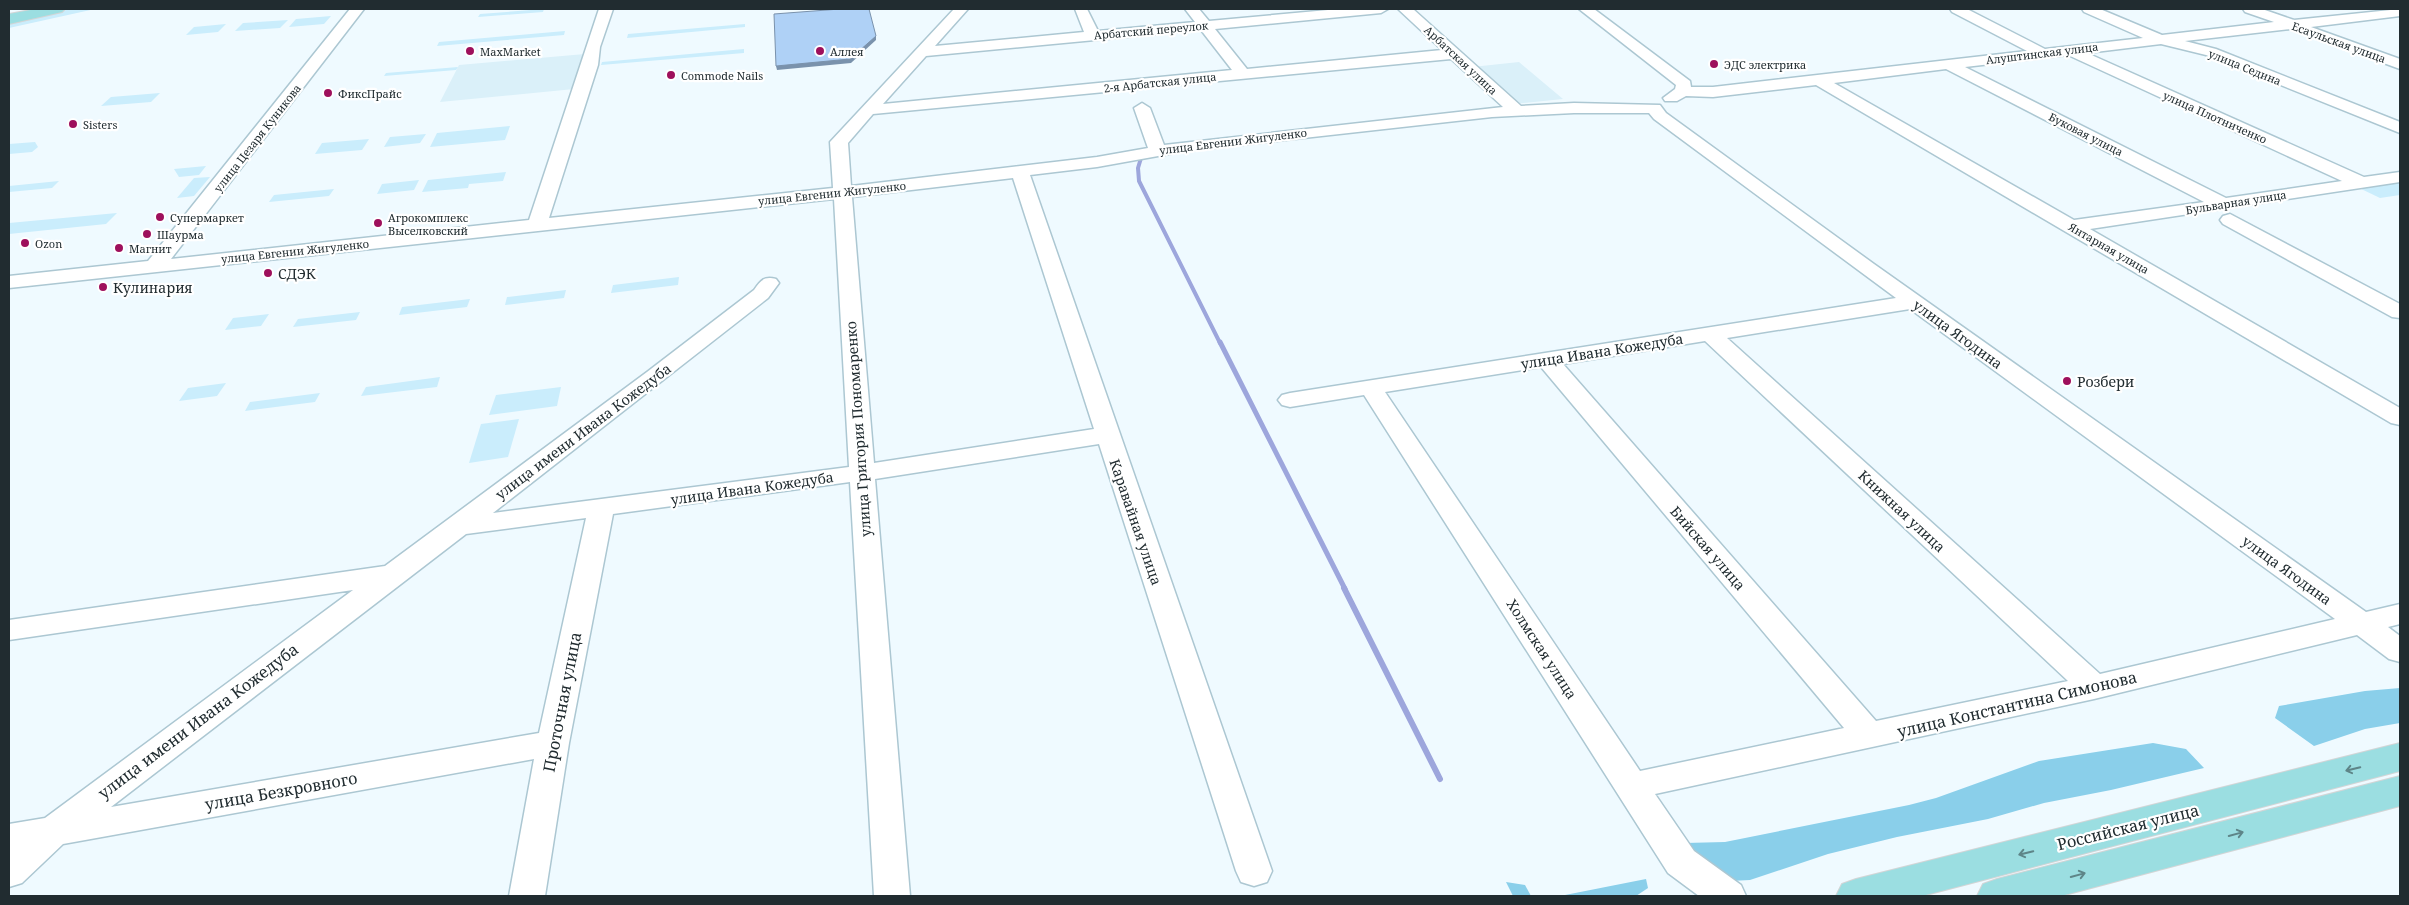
<svg xmlns="http://www.w3.org/2000/svg" width="2409" height="905" font-family="'Noto Serif',serif">
<rect width="100%" height="100%" fill="#effaff"/>
<g fill="#daf0f9">
<polygon points="585,54 574,89 440,102 459,65"/>
<polygon points="1519,62 1563,99 1514,104 1472,67"/>
</g>
<g fill="#caedfc">
<polygon points="71,9 95,9 9,28 9,22"/>
<polygon points="544,9 543,12 478,17 480,14"/>
<polygon points="331,16 324,24 289,27 296,19"/>
<polygon points="288,20 280,28 235,31 243,23"/>
<polygon points="226,24 218,32 186,35 194,27"/>
<polygon points="745,24 745,27 627,38 628,34"/>
<polygon points="565,31 564,35 437,46 439,42"/>
<polygon points="744,49 744,53 601,65 602,62"/>
<polygon points="458,67 456,70 384,76 386,73"/>
<polygon points="160,93 151,102 101,106 111,97"/>
<polygon points="510,126 505,140 430,147 437,133"/>
<polygon points="426,134 420,143 384,147 390,137"/>
<polygon points="369,139 362,150 315,154 322,143"/>
<polygon points="35,142 38,147 32,152 9,154 9,144"/>
<polygon points="206,166 199,175 179,177 174,169"/>
<polygon points="506,172 503,181 469,184 468,188 422,192 428,180"/>
<polygon points="210,177 194,196 177,198 194,178"/>
<polygon points="2400,179 2400,195 2380,198 2355,186"/>
<polygon points="419,180 414,190 377,194 382,184"/>
<polygon points="59,181 52,188 9,192 9,186"/>
<polygon points="334,189 329,196 269,202 274,195"/>
<polygon points="117,213 106,224 9,234 9,223"/>
<polygon points="679,277 678,285 611,293 613,285"/>
<polygon points="566,290 564,298 505,305 507,297"/>
<polygon points="470,299 467,307 399,315 402,307"/>
<polygon points="360,312 356,320 293,327 298,319"/>
<polygon points="269,314 261,326 225,330 233,318"/>
<polygon points="440,377 437,387 361,396 366,387"/>
<polygon points="226,383 217,396 179,401 188,388"/>
<polygon points="561,387 557,406 489,415 496,395"/>
<polygon points="320,393 315,402 245,411 250,402"/>
<polygon points="519,419 508,457 469,463 481,424"/>
</g>
<g fill="#8acfea">
<polygon points="2400,688 2400,723 2365,729 2314,746 2275,718 2279,706 2365,691"/>
<polygon points="2153,743 2186,749 2204,768 2111,790 2044,803 1988,819 1897,837 1828,854 1750,880 1711,882 1685,843 1725,842 1909,805 1936,798 2039,761"/>
<polygon points="1646,879 1648,888 1636,896 1560,896"/>
<polygon points="1506,882 1525,885 1531,896 1513,896"/>
</g>
<g fill="none" stroke-linecap="round" stroke-linejoin="round">
<polyline stroke="#9da6dc" stroke-width="4" points="1144,157 1141,158 1138,168 1139,181 1220,343"/>
<polyline stroke="#9da6dc" stroke-width="5" points="1220,342 1345,589"/>
<polyline stroke="#9da6dc" stroke-width="6" points="1344,588 1440,779"/>
<defs>
<g id="minor">
<path d="M350,9H364L171,259L529,220L599,9H613L600,47L598,65L549,218L833,188L830,142L954,9H968L935,46L1084,32L1075,9H1087L1098,31L1195,22L1185,9H1199L1209,21L1339,9H1388L1381,13L1215,29L1247,69L1442,50L1398,9H1413L1521,106L1574,103L1660,105L1666,113L1874,264L2366,612L2400,604V624L2388,627L2400,636V662L2389,659L2357,635L2094,699L1655,794L1694,851L1741,885L1746,896H1699L1668,873L1364,395L1290,407L1282,405L1278,400L1282,395L1290,393L1896,298L1654,119L1649,113H1574L1492,117L1186,151L1097,167L1030,175L1272,871L1267,882L1254,886L1241,882L1236,871L1099,444L875,479L910,896H874L850,482L613,514L569,743L545,896H509L534,759L63,844L22,883L9,887V824L45,818L353,590L9,640V620L385,566L647,372L754,290C761,280 764,276 776,279L779,283L768,298L493,513L849,467L834,199L9,288V276L148,261ZM1201,30L1232,70L883,104L926,56ZM1451,59L1503,107L1164,145L1150,108L1142,103L1134,108L1148,148L1097,157L851,186L848,143L873,114ZM1013,178L1094,429L874,463L852,197ZM1910,309L2335,619L2100,674L1727,338ZM1705,341L2068,681L1876,721L1563,364ZM1541,367L1844,728L1640,771L1385,392ZM586,518L539,733L111,807L466,534Z"/>
<path d="M1579,9H1594L1690,81L1691,87H1713L2027,51L1952,12L1950,9H1967L2045,49L2143,38L2084,12L2082,9H2100L2162,35L2274,22L2245,12L2243,9H2262L2294,20L2400,9V16L2311,27L2400,59V69L2291,29L2185,41L2216,49L2400,122V133L2206,55L2161,44L2087,53L2364,177L2400,172V182L2090,229L2400,408V425L2391,423L1816,85L1713,97L1686,96L1677,101H1665L1663,98L1675,89L1676,85ZM2068,55L2342,181L2226,198L1965,67ZM1946,69L2204,202L2074,220L1834,83Z"/>
<polygon points="2230,214 2400,304 2400,318 2392,317 2223,224 2220,220 2223,216"/>
</g>
<g id="major">
<polygon points="36,9 65,9 62,12 9,24 9,14"/>
<polygon points="2400,743 2400,771 1922,896 1836,896 1842,884 1856,879"/>
<polygon points="2400,776 2400,806 2061,896 1977,896 1983,884 1997,879"/>
</g>
</defs>
<use href="#minor" stroke="#acc7d2" stroke-width="3"/>
<use href="#major" stroke="#d3d5d6" stroke-width="2"/>
<use href="#minor" fill="#fff" fill-rule="evenodd"/>
<use href="#major" fill="#9bdee1" fill-rule="evenodd"/>
</g>
<polygon fill="#7a92ac" points="876,36 876,40 851,63 777,70 776,66"/>
<polygon fill="#afd1f6" stroke="#7a92ac" points="840,9 869,9 876,36 850,59 776,66 774,14"/>
<defs><path id="oneway-shaft" d="M-6 0H5M1.5-3L5.5 0L1.5 3" fill="none" stroke-width="1.6" stroke-linecap="round" stroke-linejoin="round" transform="scale(1.25)"/></defs>
<g stroke="#5e8588">
<use href="#oneway-shaft" transform="translate(2353 769) rotate(166)"/>
<use href="#oneway-shaft" transform="translate(2236 834) rotate(-15)"/>
<use href="#oneway-shaft" transform="translate(2026 853) rotate(166)"/>
<use href="#oneway-shaft" transform="translate(2078 875) rotate(-15)"/>
</g>
<g fill="#9e105c" stroke="#fff" stroke-width="2">
<circle cx="470" cy="51" r="5"/>
<circle cx="820" cy="51" r="5"/>
<circle cx="1714" cy="64" r="5"/>
<circle cx="671" cy="75" r="5"/>
<circle cx="328" cy="93" r="5"/>
<circle cx="73" cy="124" r="5"/>
<circle cx="160" cy="217" r="5"/>
<circle cx="378" cy="223" r="5"/>
<circle cx="147" cy="234" r="5"/>
<circle cx="25" cy="243" r="5"/>
<circle cx="119" cy="248" r="5"/>
<circle cx="268" cy="273" r="5"/>
<circle cx="103" cy="287" r="5"/>
<circle cx="2067" cy="381" r="5"/>
</g>
<g text-anchor="middle" dominant-baseline="central" stroke-width="4.5" stroke-linejoin="round" paint-order="stroke">
<g font-size="11" fill="#212c30" stroke="#fff">
<text transform="translate(1151 30) rotate(-5)">Арбатский переулок</text>
<text transform="translate(2339 42) rotate(20)">Есаульская улица</text>
<text transform="translate(2042 53) rotate(-7)">Алуштинская улица</text>
<text transform="translate(1461 60) rotate(43)">Арбатская улица</text>
<text transform="translate(2245 67) rotate(22)">улица Седина</text>
<text transform="translate(1160 82) rotate(-6)">2-я Арбатская улица</text>
<text transform="translate(2215 117) rotate(24)">улица Плотниченко</text>
<text transform="translate(2086 134) rotate(27)">Буковая улица</text>
<text transform="translate(257 138) rotate(-52)">улица Цезаря Куникова</text>
<text transform="translate(1233 141) rotate(-7)">улица Евгении Жигуленко</text>
<text transform="translate(832 193) rotate(-6)">улица Евгении Жигуленко</text>
<text transform="translate(2236 202) rotate(-9)">Бульварная улица</text>
<text transform="translate(2109 248) rotate(30)">Янтарная улица</text>
<text transform="translate(295 251) rotate(-6)">улица Евгении Жигуленко</text>
</g>
<g font-size="11" fill="#212c30" stroke="#fff" text-anchor="start">
<text x="480" y="51">MaxMarket</text>
<text x="830" y="51">Аллея</text>
<text x="1724" y="64">ЭДС электрика</text>
<text x="681" y="75">Commode Nails</text>
<text x="338" y="93">ФиксПрайс</text>
<text x="83" y="124">Sisters</text>
<text x="170" y="217">Супермаркет</text>
<text x="388" y="217">Агрокомплекс<tspan x="388" dy="13">Выселковский</tspan></text>
<text x="157" y="234">Шаурма</text>
<text x="35" y="243">Ozon</text>
<text x="129" y="248">Магнит</text>
</g>
<g font-size="14" fill="#212c30" stroke="#fff" text-anchor="start">
<text x="278" y="273">СДЭК</text>
<text x="113" y="287">Кулинария</text>
<text x="2077" y="381">Розбери</text>
</g>
<g font-size="14" fill="#212c30" stroke="#fff">
<text transform="translate(1958 334) rotate(36)">улица Ягодина</text>
<text transform="translate(1602 351) rotate(-9)">улица Ивана Кожедуба</text>
<text transform="translate(858 429) rotate(-94)">улица Григория Пономаренко</text>
<text transform="translate(583 431) rotate(-37)">улица имени Ивана Кожедуба</text>
<text transform="translate(752 488) rotate(-8)">улица Ивана Кожедуба</text>
<text transform="translate(1902 511) rotate(43)">Книжная улица</text>
<text transform="translate(1136 522) rotate(71)">Каравайная улица</text>
<text transform="translate(1708 548) rotate(49)">Бийская улица</text>
<text transform="translate(2287 570) rotate(36)">улица Ягодина</text>
<text transform="translate(1542 649) rotate(57)">Холмская улица</text>
</g>
<g font-size="16" fill="#212c30" stroke="#fff">
<text transform="translate(562 702) rotate(-79)">Проточная улица</text>
<text transform="translate(2017 704) rotate(-13)">улица Константина Симонова</text>
<text transform="translate(198 721) rotate(-37)">улица имени Ивана Кожедуба</text>
<text transform="translate(281 791) rotate(-10)">улица Безкровного</text>
<text transform="translate(2128 827) rotate(-14)">Российская улица</text>
</g>
</g>
<rect width="2409" height="905" fill="none" stroke="#212c30" stroke-width="20"/>
</svg>
